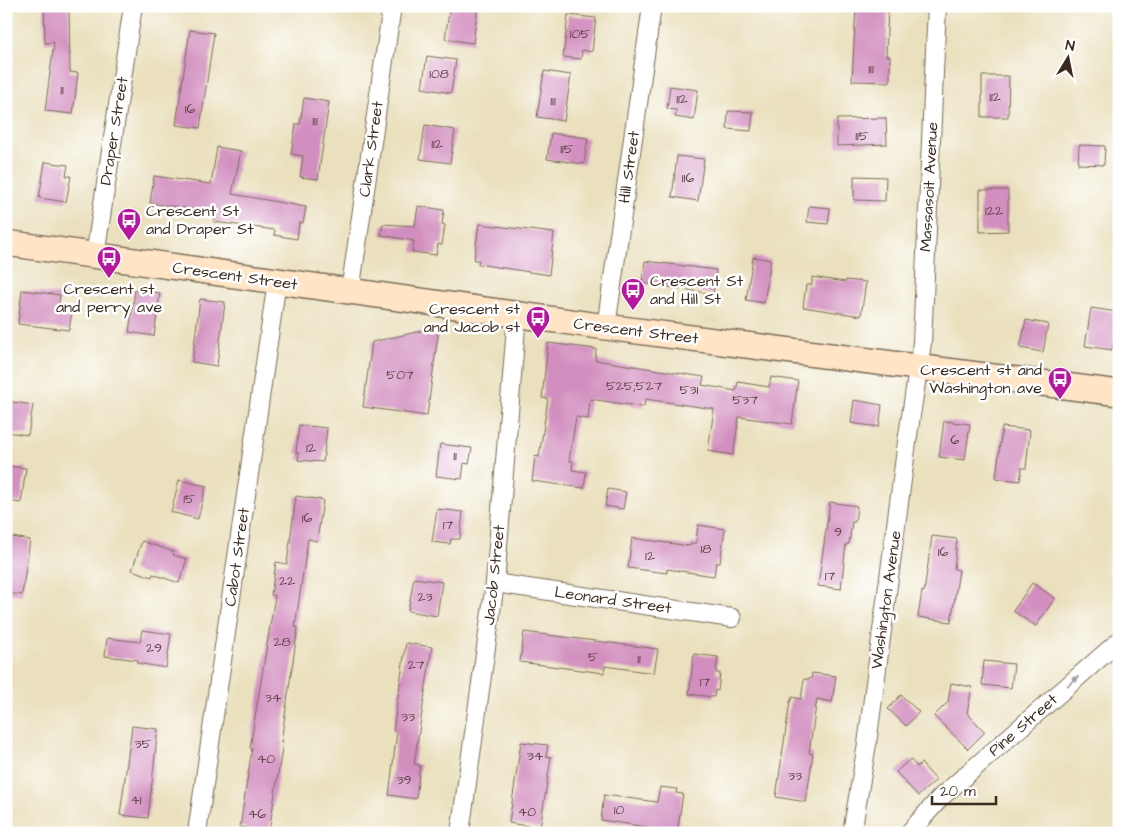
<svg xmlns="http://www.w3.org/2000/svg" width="1125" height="839" font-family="'Architects Daughter',sans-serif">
<rect width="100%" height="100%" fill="#fff"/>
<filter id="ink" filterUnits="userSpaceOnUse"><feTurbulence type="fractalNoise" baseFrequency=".02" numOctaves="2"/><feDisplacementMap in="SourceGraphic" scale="10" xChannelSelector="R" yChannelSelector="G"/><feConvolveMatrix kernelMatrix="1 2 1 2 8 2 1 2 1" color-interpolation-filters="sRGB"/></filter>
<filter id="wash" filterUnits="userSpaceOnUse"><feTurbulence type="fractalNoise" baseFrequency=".0096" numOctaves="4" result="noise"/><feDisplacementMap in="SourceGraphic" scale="20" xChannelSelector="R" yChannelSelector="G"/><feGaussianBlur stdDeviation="1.12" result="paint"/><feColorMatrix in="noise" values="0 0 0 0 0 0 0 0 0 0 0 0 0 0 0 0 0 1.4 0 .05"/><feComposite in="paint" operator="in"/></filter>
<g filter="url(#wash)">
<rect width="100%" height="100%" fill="#eae0bd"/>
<g id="blocks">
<g fill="#d28ebf">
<polygon points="44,6 69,6 70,72 78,73 73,114 45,111 54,42 45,43"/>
<polygon points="450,6 478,6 473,43 445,39"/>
<polygon points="856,6 888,6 886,56 890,56 890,82 852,81"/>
<polygon points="568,15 596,18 592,52 582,50 581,59 563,57"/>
<polygon points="190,30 214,33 200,128 176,125"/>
<polygon points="427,56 456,60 451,93 422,88"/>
<polygon points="544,71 571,75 564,121 537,117"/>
<polygon points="982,76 1009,76 1008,117 982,117"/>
<polygon points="670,86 698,90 694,120 675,117 676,110 667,109"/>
<polygon points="304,98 329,102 318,179 300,177 303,156 291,154 296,124 300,124"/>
<polygon points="728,111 753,112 751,131 727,129"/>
<polygon points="886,118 887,144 837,146 837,119"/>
<polygon points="425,125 455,130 450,163 420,159"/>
<polygon points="551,133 588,138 584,164 547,159"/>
<polygon points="1079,145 1105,146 1104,165 1078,164"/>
<polygon points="217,147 241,151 232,194 306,207 303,223 299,223 297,239 274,235 275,230 214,222 216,213 150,203 154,176 211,184"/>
<polygon points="677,156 704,159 698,201 672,197"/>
<polygon points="45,162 68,165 66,176 71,176 66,202 39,198"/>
<polygon points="854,176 886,177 885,201 854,200"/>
<polygon points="980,190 1008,190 1008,231 980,232"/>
<polygon points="418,206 444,210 442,224 445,225 442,245 438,244 436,255 412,252 414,241 381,235 383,224 415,226"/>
<polygon points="809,206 830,208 828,224 807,222"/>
<polygon points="479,224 554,233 549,275 478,264 479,260 474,260"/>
<polygon points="753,257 771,260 764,303 746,300"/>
<polygon points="645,261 716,270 713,294 642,283"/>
<polygon points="812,277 845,282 846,280 866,282 861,316 803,307 806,285 812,285"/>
<polygon points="22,290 60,295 58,309 72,311 69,330 18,324"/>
<polygon points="135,290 160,293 154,336 129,332"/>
<polygon points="200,299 225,302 217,366 192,362"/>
<polygon points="1091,308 1118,312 1112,350 1085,346"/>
<polygon points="1026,320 1048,324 1043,352 1020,348"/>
<polygon points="439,327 427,416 363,407 372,342"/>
<polygon points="548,343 596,349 595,360 704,377 702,385 736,391 738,382 769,387 771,377 798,381 792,424 739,417 733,455 708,451 714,409 645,399 644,407 590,399 588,419 576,417 569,461 573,461 572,470 586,472 584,488 532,481 535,456 539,457 548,399 542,398"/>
<polygon points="854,400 882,405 879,427 851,423"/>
<polygon points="6,401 33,405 28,435 6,432"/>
<polygon points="944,421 970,424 965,460 939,457"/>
<polygon points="299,425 327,428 323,462 298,460 299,453 296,453"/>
<polygon points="1002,427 1030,430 1026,468 1022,468 1020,481 996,478"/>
<polygon points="440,444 472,448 469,464 464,463 462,479 436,476"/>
<polygon points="6,466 26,468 21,503 6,501"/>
<polygon points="179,480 206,486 198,519 171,512"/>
<polygon points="608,489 626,492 623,509 605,506"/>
<polygon points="296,496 323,500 317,541 308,539 295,627 298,627 281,742 283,742 269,832 240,827 252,749 250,748 275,596 271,595 276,562 287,564"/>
<polygon points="830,502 857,506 855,522 852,522 849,544 846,544 841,589 818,586"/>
<polygon points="437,509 463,512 460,539 451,539 450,544 432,542"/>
<polygon points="698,525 725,529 720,563 716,563 714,576 667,569 667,573 628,568 632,538 690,546 691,543 696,543"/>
<polygon points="6,536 30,540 22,595 6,593"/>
<polygon points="932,536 957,539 954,569 959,570 951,622 918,617 922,591 924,592"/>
<polygon points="142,541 174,552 173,555 187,559 179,583 153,574 152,577 132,570"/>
<polygon points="414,578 442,582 437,616 408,611"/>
<polygon points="1032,583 1055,598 1036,626 1013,611"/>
<polygon points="142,630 171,634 166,668 137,663 138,660 105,656 107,638 140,642"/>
<polygon points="524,632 658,649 654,673 605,666 604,673 520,662"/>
<polygon points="406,643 432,647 414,764 420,765 416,799 389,795 397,732 393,731"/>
<polygon points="694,654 718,657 716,673 720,673 718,691 715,690 714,697 689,694"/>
<polygon points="984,661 1014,664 1011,688 982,685"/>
<polygon points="812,673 836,676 832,702 817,699 809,753 813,754 806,802 776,797 790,701 791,701 792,697 801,699 804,679 811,679"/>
<polygon points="951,683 972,687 967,713 985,732 968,749 934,716 948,702"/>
<polygon points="901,695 919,712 906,726 888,709"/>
<polygon points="132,726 158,729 148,818 120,815"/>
<polygon points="521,742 548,745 546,756 551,757 540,828 509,823"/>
<polygon points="910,759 917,767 921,763 936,780 918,796 896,772"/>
<polygon points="660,787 677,789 676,793 683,794 677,833 645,833 646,827 601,820 604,795 657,802"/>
</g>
</g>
</g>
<g filter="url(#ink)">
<use href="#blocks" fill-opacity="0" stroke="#786a56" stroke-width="1"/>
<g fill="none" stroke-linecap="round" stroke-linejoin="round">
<defs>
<g id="street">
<polyline points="95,256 133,6"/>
<polyline points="350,292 392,6"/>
<polyline points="606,327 652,6"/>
<polyline points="495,583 732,618"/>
<polyline points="197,833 277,281"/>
<polyline points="460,833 495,583 517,315"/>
<polyline points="852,833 867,744 907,442 922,343 937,6"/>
<polyline points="909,833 941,797 1119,641"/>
</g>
<polyline id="secondary" points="6,243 606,327 1119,393"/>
</defs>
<use href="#street" stroke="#786a56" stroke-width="20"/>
<use href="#secondary" stroke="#786a56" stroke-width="28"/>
<use href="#street" stroke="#fff" stroke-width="18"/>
<use href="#secondary" stroke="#ffe4c6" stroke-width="25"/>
</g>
<defs><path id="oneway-solid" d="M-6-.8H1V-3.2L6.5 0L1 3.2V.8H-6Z" transform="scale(1.25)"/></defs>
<use fill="#a79f9a" href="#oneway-solid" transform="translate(1073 681) rotate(-41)"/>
</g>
<defs>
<symbol id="bus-pin" viewBox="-11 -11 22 30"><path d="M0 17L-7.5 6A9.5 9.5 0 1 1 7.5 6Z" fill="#b5179e" stroke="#fff"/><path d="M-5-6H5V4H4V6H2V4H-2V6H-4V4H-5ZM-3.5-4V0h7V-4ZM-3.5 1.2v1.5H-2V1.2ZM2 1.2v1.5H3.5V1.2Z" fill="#fff"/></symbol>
</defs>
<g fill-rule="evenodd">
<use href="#bus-pin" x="115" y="206" width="28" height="38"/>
<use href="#bus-pin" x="95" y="244" width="28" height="38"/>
<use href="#bus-pin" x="619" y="276" width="28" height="38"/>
<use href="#bus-pin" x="524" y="304" width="28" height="38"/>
<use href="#bus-pin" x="1046" y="365" width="28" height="38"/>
</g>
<g text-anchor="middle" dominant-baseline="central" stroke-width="5" stroke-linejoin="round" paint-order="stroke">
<g font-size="14" fill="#614346">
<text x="580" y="34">105</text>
<text x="871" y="69">111</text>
<text x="439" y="74">108</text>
<text x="62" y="90">11</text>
<text x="995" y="97">112</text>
<text x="682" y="99">112</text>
<text x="553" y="101">111</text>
<text x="190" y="109">16</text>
<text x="315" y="121">111</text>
<text x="862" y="136">115</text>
<text x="437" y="144">112</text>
<text x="567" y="149">115</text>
<text x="688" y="178">116</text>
<text x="994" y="211">122</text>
<text x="400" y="375">507</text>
<text x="634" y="386">525;527</text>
<text x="689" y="390">531</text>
<text x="745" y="400">537</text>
<text x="955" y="440">6</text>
<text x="311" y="448">12</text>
<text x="455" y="456">11</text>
<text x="189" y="499">15</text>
<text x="307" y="518">16</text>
<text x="448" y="525">17</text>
<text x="838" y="532">9</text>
<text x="706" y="549">18</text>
<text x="943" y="552">16</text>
<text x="650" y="556">12</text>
<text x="830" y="576">17</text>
<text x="287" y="581">22</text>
<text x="425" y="597">23</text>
<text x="282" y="642">28</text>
<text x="154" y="648">29</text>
<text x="593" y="657">5</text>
<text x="639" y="659">11</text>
<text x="416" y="665">27</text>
<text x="705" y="682">17</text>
<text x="273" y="698">34</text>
<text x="408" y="717">33</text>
<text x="143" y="744">35</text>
<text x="535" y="756">34</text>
<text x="266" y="759">40</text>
<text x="795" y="776">33</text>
<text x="404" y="780">39</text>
<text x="136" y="800">41</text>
<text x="619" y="810">10</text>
<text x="527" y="812">40</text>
<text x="257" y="814">46</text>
</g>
<g font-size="16" fill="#3b2a1e" stroke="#fff">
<text transform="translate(114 131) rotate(-81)">Draper Street</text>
<text transform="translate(371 149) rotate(-82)">Clark Street</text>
<text transform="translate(629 167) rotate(-82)">Hill Street</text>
<text transform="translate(929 187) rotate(-87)">Massasoit Avenue</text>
<text transform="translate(235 276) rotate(8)">Crescent Street</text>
<text transform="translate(636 331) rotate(7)">Crescent Street</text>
<text transform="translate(237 557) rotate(-82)">Cabot Street</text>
<text transform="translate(494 575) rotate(-84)">Jacob Street</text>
<text transform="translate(613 600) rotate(8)">Leonard Street</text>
<text transform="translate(886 600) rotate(-82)">Washington Avenue</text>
<text transform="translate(1023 725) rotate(-41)">Pine Street</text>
</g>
<g font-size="16" fill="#3b2a1e" stroke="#fff" text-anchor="start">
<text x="146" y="211">Crescent St<tspan x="146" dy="18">and Draper St</tspan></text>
<text x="650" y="281">Crescent St<tspan x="650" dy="18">and Hill St</tspan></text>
<text x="109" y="289" text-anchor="middle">Crescent st<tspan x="109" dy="18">and perry ave</tspan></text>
<text x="520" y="309" text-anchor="end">Crescent st<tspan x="520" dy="18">and Jacob st</tspan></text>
<text x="1042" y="370" text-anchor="end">Crescent st and<tspan x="1042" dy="18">Washington ave</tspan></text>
</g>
</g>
<rect width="1125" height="839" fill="none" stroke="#fff" stroke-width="25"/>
<g transform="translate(1068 58) rotate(10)" stroke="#ffffff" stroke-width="4" paint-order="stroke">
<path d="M0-4L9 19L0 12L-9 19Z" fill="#3b2a1e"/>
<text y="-8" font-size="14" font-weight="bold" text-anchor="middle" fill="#3b2a1e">N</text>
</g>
<path d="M932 796v8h64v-8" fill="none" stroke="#3b2a1e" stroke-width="2.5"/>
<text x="940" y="796" font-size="15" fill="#3b2a1e" stroke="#ffffff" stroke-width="4" paint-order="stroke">20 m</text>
</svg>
